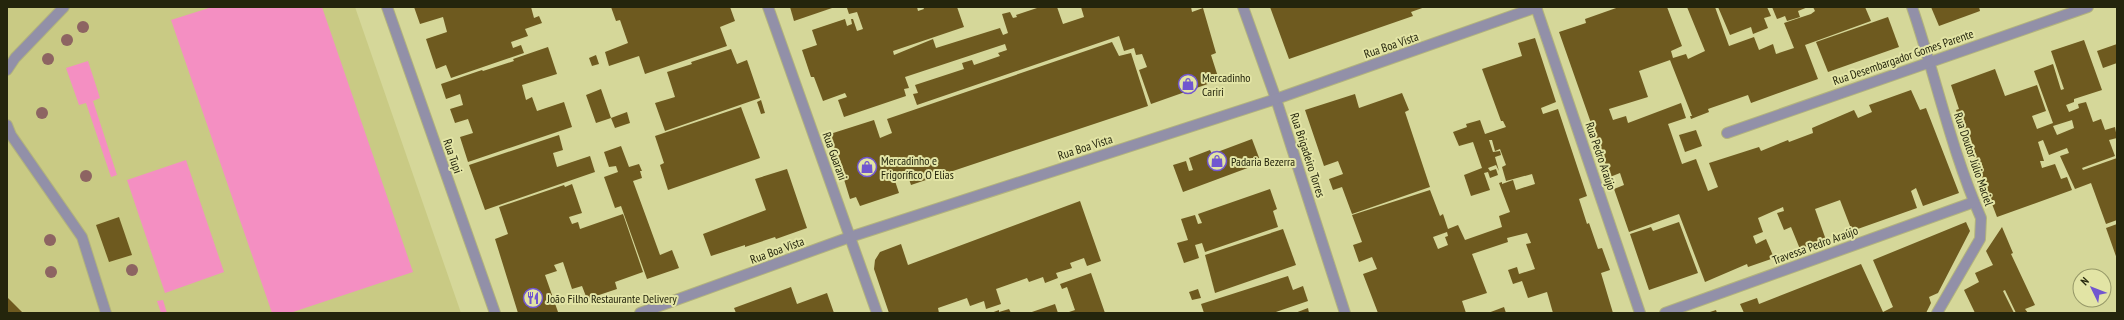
<svg xmlns="http://www.w3.org/2000/svg" width="2124" height="320" font-family="'PT Sans Narrow',sans-serif">
<rect width="100%" height="100%" fill="#d5d799"/>
<polygon fill="#c9ca84" points="7,7 355,7 461,313 7,313"/>
<g fill="#f48fc2">
<polygon points="212,7 322,7 413,272 290,313 272,313 171,20"/>
<polygon points="88,61 100,98 93,101 117,175 111,177 86,103 79,105 66,68"/>
<polygon points="186,160 224,272 165,293 127,180"/>
<polygon points="163,300 167,313 161,313 157,301"/>
</g>
<g fill="#6e5a1f" fill-rule="evenodd">
<polygon points="414,7 531,7 534,18 539,16 542,23 525,29 528,36 511,42 513,48 521,45 524,53 451,78 446,65 436,69 426,39 447,32 443,17 420,24"/>
<polygon points="611,7 730,7 735,21 720,27 727,46 645,74 639,56 609,66 605,52 628,43 620,20 616,21"/>
<polygon points="790,7 835,7 794,21"/>
<polygon points="850,7 917,7 918,11 924,9 923,7 957,7 964,27 893,51 894,55 933,39 936,48 1000,28 1003,35 1008,33 1002,14 1010,12 1013,18 1017,17 1016,15 1040,7 1057,7 1063,24 1084,17 1081,7 1191,7 1192,12 1203,8 1216,53 1211,55 1219,80 1151,104 1139,70 1147,67 1142,54 1136,55 1134,48 1124,51 1119,36 917,105 913,94 918,93 915,85 964,69 962,63 972,60 974,65 1000,56 998,53 1007,50 1005,44 905,77 909,88 904,89 906,96 844,117 838,100 847,97 845,93 823,101 814,77 811,77 802,50 817,45 812,30 845,19 847,26 852,24 851,19 853,19 857,31 863,29 857,12 849,14 847,8"/>
<polygon points="1270,7 1425,7 1411,12 1413,16 1289,59"/>
<polygon points="1619,7 1667,7 1682,46 1671,51 1673,58 1686,54 1688,59 1705,51 1687,7 1715,7 1729,46 1754,37 1759,50 1773,44 1776,54 1794,48 1784,23 1811,14 1815,11 1813,7 1865,7 1871,21 1805,45 1818,79 1751,103 1748,95 1708,109 1709,112 1691,119 1690,116 1692,116 1670,60 1639,71 1648,97 1609,109 1613,120 1626,116 1628,123 1681,103 1686,118 1668,124 1682,164 1696,159 1708,191 1718,187 1709,163 1759,147 1761,151 1788,140 1789,142 1813,133 1812,128 1854,110 1858,118 1872,112 1869,105 1911,90 1920,110 1926,108 1959,193 1923,206 1916,188 1911,191 1917,208 1852,231 1840,200 1815,209 1826,240 1800,249 1791,227 1784,230 1777,213 1784,211 1783,207 1758,218 1763,232 1753,236 1756,244 1766,239 1774,258 1748,267 1747,264 1705,282 1679,214 1629,232 1614,189 1624,185 1620,173 1610,177 1559,32 1586,23 1585,19"/>
<polygon points="1718,7 1767,7 1771,16 1764,18 1768,28 1753,34 1751,27 1730,35"/>
<polygon points="1772,7 1808,7 1798,11 1800,17 1787,21 1785,16 1777,19"/>
<polygon points="1931,7 1979,7 1980,11 1939,26"/>
<polygon points="1888,17 1899,47 1828,72 1816,42"/>
<path d="M1535,38L1556,102L1541,108L1543,114L1558,109L1587,196L1579,199L1587,224L1589,223L1598,249L1602,248L1610,270L1601,273L1613,313H1553L1547,292L1528,298L1522,281L1513,284L1508,270L1517,267L1519,274L1535,269L1526,244L1531,243L1527,233L1507,238L1508,242L1472,254L1487,293L1462,301L1466,313H1378L1363,274L1377,269L1372,257L1359,262L1353,245L1362,242L1352,215L1430,190L1440,216L1443,214L1448,229L1458,225L1465,240L1502,227L1499,216L1510,212L1499,183L1502,182V184L1513,180L1516,190L1535,184L1532,174L1506,181L1502,167L1506,165L1500,149L1495,151L1492,140H1489L1493,152L1500,151L1501,155L1495,157L1499,171L1496,165L1488,168L1490,171L1496,169L1498,175L1490,178L1488,172L1484,173L1490,190L1471,196L1464,175L1482,168L1473,142L1459,146L1453,132L1467,127L1466,124L1480,120L1485,134L1506,127L1503,121H1501L1482,69L1522,56L1518,43ZM1447,232L1448,236L1445,237L1448,245L1438,249L1433,237Z"/>
<path d="M2084,40L2102,90L2074,99V102L2066,105L2069,112L2079,108L2078,104L2086,102L2093,122L2101,119L2105,130L2115,127L2117,138L2109,140L2115,156L2082,168L2083,170L2117,158V220L2106,224L2091,183L2075,189L2060,156L2069,153L2067,148L2049,155L2043,140L2038,142L2044,161H2040L2042,168L2055,164L2061,179L2067,177L2072,190L1997,217L1956,110L1959,109L1951,85L1995,69L2005,96L2037,85L2046,111L2032,116L2037,129L2053,123L2034,71L2053,64L2061,90L2064,89L2051,51ZM2072,120L2074,128L2057,135L2053,126Z"/>
<polygon points="1112,42 1119,56 1131,53 1148,106 911,185 908,176 895,181 899,193 860,206 856,197 850,199 830,134 874,120 880,138 892,133 887,119"/>
<polygon points="2117,44 2117,63 2103,68 2097,51"/>
<polygon points="548,47 557,74 522,85 526,100 532,97 537,111 564,102 572,127 468,162 460,137 473,133 468,119 455,123 450,109 463,105 460,94 446,99 441,84 482,70 483,71 514,61 513,59"/>
<polygon points="731,49 737,64 747,60 760,98 665,131 655,103 675,97 667,72 692,64 691,62"/>
<polygon points="596,55 599,64 592,66 589,58"/>
<polygon points="601,89 611,118 627,112 630,123 615,128 611,118 596,123 586,95"/>
<polygon points="1402,93 1409,110 1405,112 1430,187 1352,214 1342,187 1333,190 1329,179 1343,174 1338,161 1324,166 1305,110 1355,94 1359,108"/>
<polygon points="761,100 765,113 761,114 757,102"/>
<polygon points="741,107 760,158 668,190 660,165 664,163 655,136"/>
<polygon points="1696,130 1702,146 1685,152 1679,135"/>
<polygon points="559,135 563,150 553,153 557,167 590,156 595,172 485,210 469,165"/>
<polygon points="1252,139 1261,163 1183,192 1173,165 1186,161 1189,171 1193,170 1189,158 1210,150 1212,154"/>
<polygon points="621,146 629,167 639,164 642,171 640,171 642,178 633,181 660,255 672,250 679,268 647,279 621,206 615,208 604,177 618,172 616,166 609,167 604,152"/>
<polygon points="787,169 807,228 776,239 775,237 745,247 745,245 711,256 703,234 766,210 755,179"/>
<polygon points="572,184 582,213 569,217 572,224 578,222 580,229 623,214 643,272 615,282 617,289 587,299 582,286 572,289 563,262 554,265 557,271 545,275 558,312 518,313 495,239 508,234 499,207 564,185 565,187"/>
<polygon points="1270,189 1277,209 1273,211 1278,227 1205,252 1202,243 1195,245 1199,258 1184,263 1177,243 1188,240 1181,219 1195,215 1198,224 1202,223 1198,214"/>
<polygon points="1080,201 1101,261 1087,266 1084,258 1070,263 1072,268 1056,273 1058,278 1045,283 1043,277 1029,282 1027,278 996,289 1001,304 986,309 984,301 970,306 967,298 938,308 939,313 889,313 874,269 875,260 880,252 901,244 908,265"/>
<polygon points="119,217 132,255 109,262 96,225"/>
<polygon points="1679,222 1698,273 1649,290 1630,234 1651,227 1653,231"/>
<polygon points="1966,222 1970,231 1938,293 1929,297 1931,303 1926,313 1744,313 1740,304 1757,298 1759,304 1861,264 1883,312 1893,307 1873,260"/>
<polygon points="2117,224 2117,259 2106,228"/>
<polygon points="2002,227 2013,253 2011,254 2035,305 2025,309 2028,313 2016,313 2005,290 2003,291 2014,313 1975,313 1964,290 1979,282 1975,273 1993,265 1986,251"/>
<polygon points="1283,229 1296,265 1215,293 1205,255"/>
<polygon points="1091,273 1105,313 1066,313 1075,310 1067,287 1062,289 1060,284"/>
<polygon points="1288,276 1293,290 1303,286 1308,301 1273,313 1204,313 1201,304"/>
<polygon points="791,287 797,304 827,293 834,313 736,313 734,308"/>
<polygon points="1198,289 1201,298 1192,300 1189,292"/>
<polygon points="7,297 23,313 7,313"/>
<polygon points="1055,304 1058,313 1029,313"/>
<polygon points="1504,307 1506,313 1488,313"/>
<polygon points="1308,308 1309,313 1295,313"/>
<polygon points="1009,309 1011,313 991,313 999,310 999,312"/>
<polygon points="1716,310 1717,313 1707,313"/>
</g>
<g fill="none" stroke-linecap="round" stroke-linejoin="round">
<defs>
<g id="service">
<polyline points="7,70 15,58 64,7"/>
<polyline points="7,125 11,135 82,237 106,313"/>
</g>
<g id="minor">
<polyline points="387,7 495,313"/>
<polyline points="768,7 877,313"/>
<polyline points="1243,7 1276,99 1345,313"/>
<polyline points="1536,7 1640,313"/>
<path d="M1912,7C1936,77 1951,150 1981,218L1980,239L1937,313"/>
<polyline points="1727,133 2088,7"/>
<polyline points="640,313 850,237 1276,99 1537,7"/>
<polyline points="1665,313 1974,202"/>
</g>
</defs>
<use href="#service" stroke="#b2b37d" stroke-width="12"/>
<use href="#minor" stroke="#b2b37d" stroke-width="12"/>
<use href="#service" stroke="#9290a8" stroke-width="10"/>
<use href="#minor" stroke="#9290a8" stroke-width="10"/>
</g>
<g fill="#8d6462">
<circle cx="83" cy="27" r="6"/>
<circle cx="67" cy="40" r="6"/>
<circle cx="48" cy="59" r="6"/>
<circle cx="42" cy="113" r="6"/>
<circle cx="86" cy="176" r="6"/>
<circle cx="50" cy="240" r="6"/>
<circle cx="132" cy="270" r="6"/>
<circle cx="51" cy="272" r="6"/>
</g>
<defs>
<symbol id="shop-ring" viewBox="-11 -11 22 22"><circle r="9.5" fill="#e2e4a5" stroke="#7156d0" stroke-width="1.5"/><path d="M-5-2.5h2.3a2.7 3.5 0 0 1 5.4 0H5L5.5 6h-11ZM-1.5-2.5h3a1.5 2.3 0 0 0-3 0Z" fill="#7156d0"/></symbol>
<symbol id="restaurant-ring" viewBox="-11 -11 22 22"><circle r="9.5" fill="#e2e4a5" stroke="#7156d0" stroke-width="1.5"/><path d="M-5-6h1v4h1v-4h1v4h1v-4h1v5L-1.5 .5V6h-2V.5L-5-1ZM5-6V6H3V1.5H1.5Q1.5-4 5-6Z" fill="#7156d0"/></symbol>
</defs>
<g fill-rule="evenodd">
<use href="#shop-ring" x="1177" y="73" width="22" height="22"/>
<use href="#shop-ring" x="1206" y="150" width="22" height="22"/>
<use href="#shop-ring" x="856" y="156" width="22" height="22"/>
<use href="#restaurant-ring" x="522" y="287" width="22" height="22"/>
</g>
<g text-anchor="middle" dominant-baseline="central" stroke-width="4" stroke-linejoin="round" paint-order="stroke">
<g font-size="12" fill="#24250c" stroke="#e2e4a5">
<text transform="translate(1391 45) rotate(-19)">Rua Boa Vista</text>
<text transform="translate(1903 57) rotate(-19)">Rua Desembargador Gomes Parente</text>
<text transform="translate(1085 147) rotate(-18)">Rua Boa Vista</text>
<text transform="translate(1308 155) rotate(72)">Rua Brigadeiro Torres</text>
<text transform="translate(453 156) rotate(71)">Rua Tupi</text>
<text transform="translate(835 156) rotate(70)">Rua Guarani</text>
<text transform="translate(1601 156) rotate(71)">Rua Pedro Araújo</text>
<text transform="translate(1974 159) rotate(71)">Rua Doutor Júlio Maciel</text>
<text transform="translate(1815 245) rotate(-20)">Travessa Pedro Araújo</text>
<text transform="translate(777 250) rotate(-20)">Rua Boa Vista</text>
</g>
<g font-size="12" fill="#24250c" stroke="#e2e4a5" text-anchor="start">
<text x="1202" y="77">Mercadinho<tspan x="1202" dy="14">Cariri</tspan></text>
<text x="881" y="160">Mercadinho e<tspan x="881" dy="14">Frigorífico O Elias</tspan></text>
<text x="1231" y="161">Padaria Bezerra</text>
<text x="547" y="298">João Filho Restaurante Delivery</text>
</g>
</g>
<rect width="2124" height="320" fill="none" stroke="#24250c" stroke-width="16"/>
<g transform="translate(2092 288) rotate(313)"><circle r="19" fill="#e2e4a5" stroke="#969868"/>
<path d="M0-3L7 15L0 10L-7 15Z" fill="#7156d0"/>
<text y="-6" font-size="11" font-weight="bold" text-anchor="middle" fill="#24250c">N</text>
</g>
</svg>
